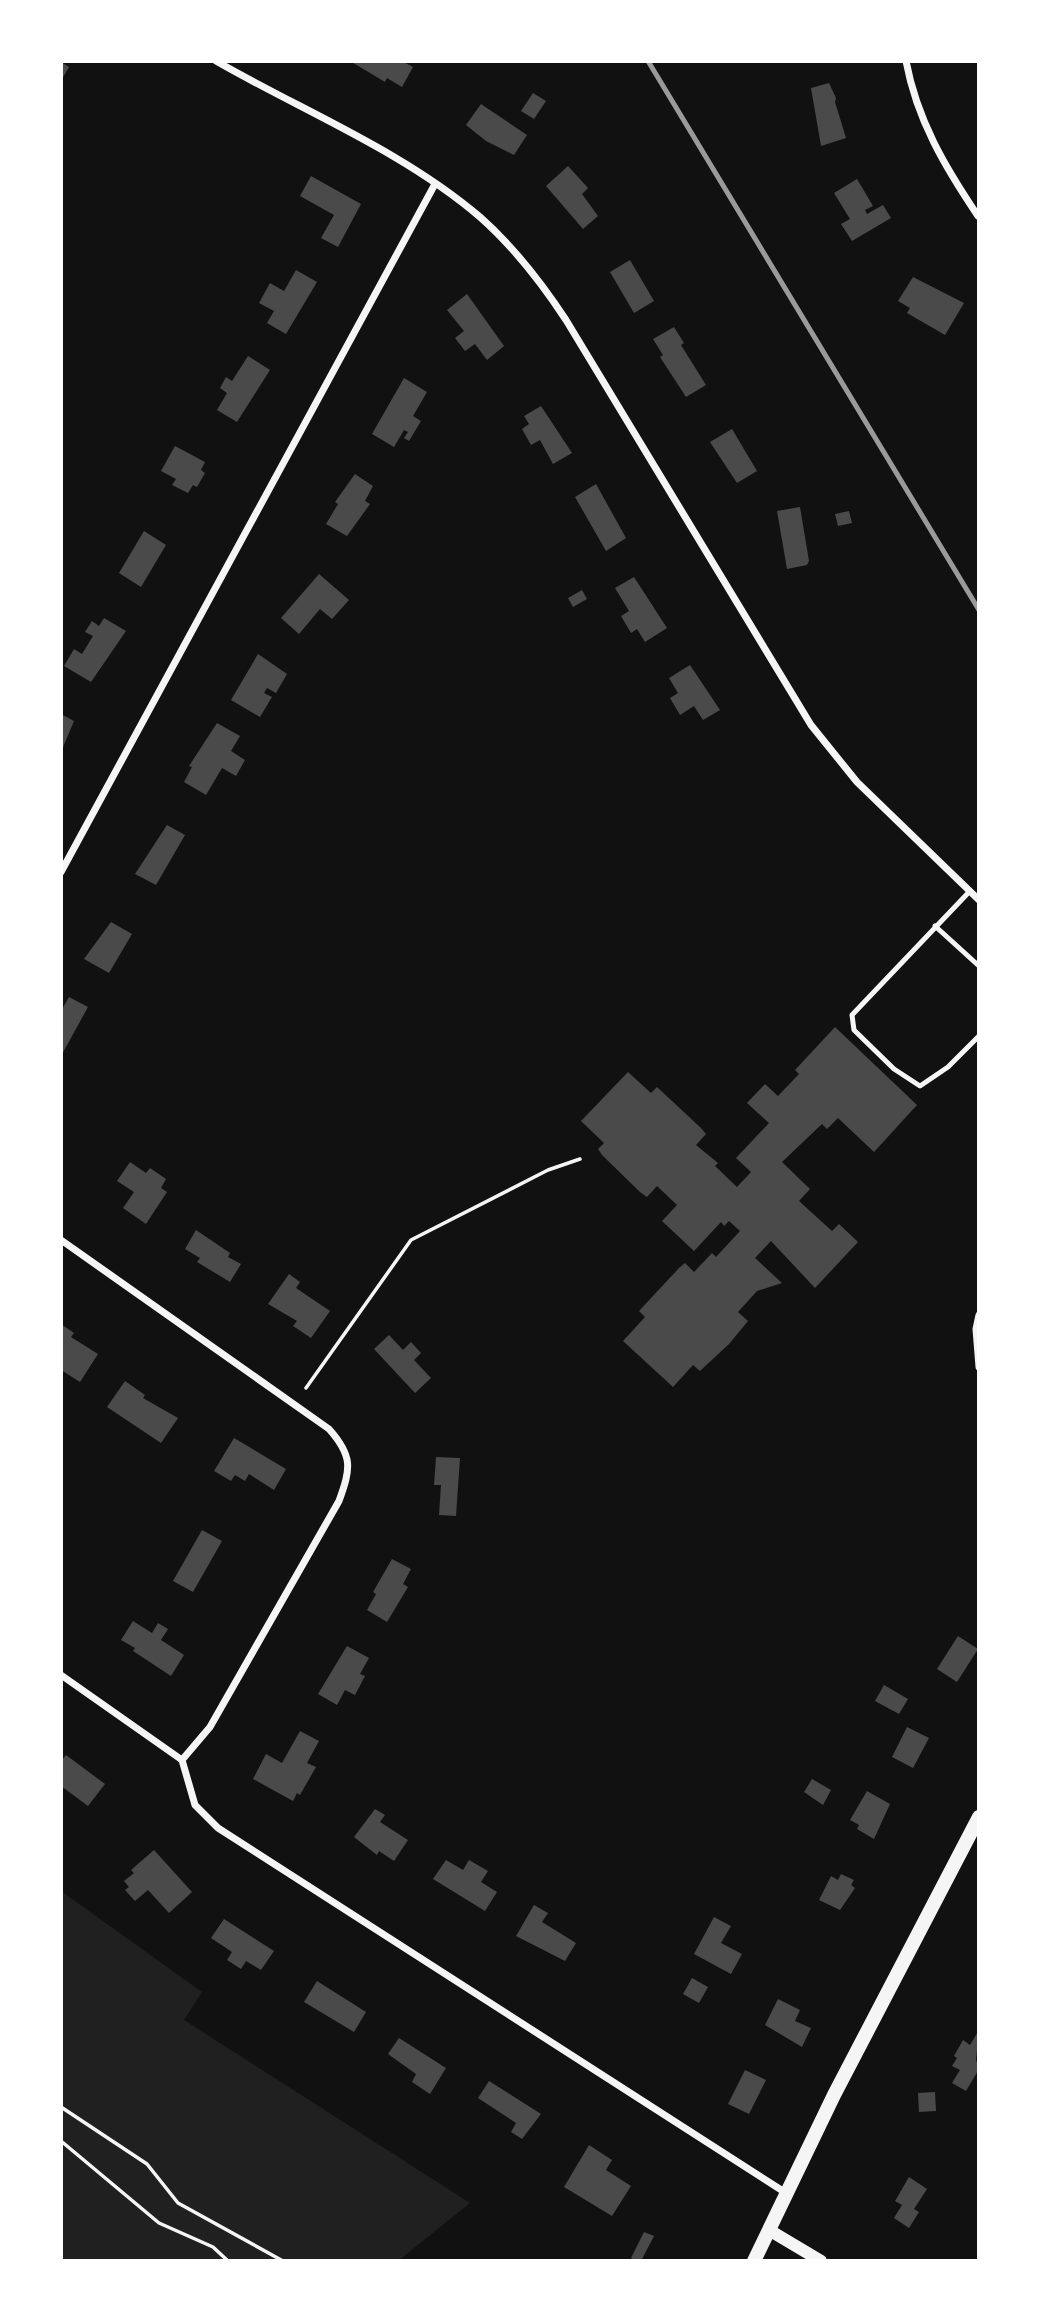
<svg xmlns="http://www.w3.org/2000/svg" width="1040" height="2322" font-family="'Source Sans 3',sans-serif">
<rect width="100%" height="100%" fill="#111"/>
<polygon fill="#202020" points="61,1891 202,1992 184,2020 470,2203 398,2261 61,2261"/>
<g fill="#4a4a4a">
<polygon points="350,61 402,61 413,67 402,87 387,78 385,82"/>
<polygon points="61,62 69,67 61,81"/>
<polygon points="829,83 836,98 835,102 846,138 821,146 811,88"/>
<polygon points="533,93 546,101 534,119 521,111"/>
<polygon points="481,104 527,135 514,155 486,141 466,125"/>
<polygon points="568,166 588,188 582,194 598,216 583,229 546,186"/>
<polygon points="311,176 361,204 338,247 321,238 334,215 300,196"/>
<polygon points="857,179 873,206 865,210 867,214 883,205 891,218 852,241 841,224 850,219 834,193"/>
<polygon points="630,260 654,301 634,313 610,272"/>
<polygon points="296,270 317,282 286,334 267,323 274,311 259,303 270,283 284,291"/>
<polygon points="913,277 964,303 945,335 907,313 910,308 898,301"/>
<polygon points="467,294 504,346 487,360 475,344 465,351 455,338 464,331 447,310"/>
<polygon points="674,327 684,343 681,345 706,385 686,397 660,357 663,355 653,339"/>
<polygon points="248,356 270,370 237,422 217,410 227,393 220,388 226,377 232,381"/>
<polygon points="404,378 427,392 413,416 421,421 409,441 404,438 408,432 404,430 394,447 372,434"/>
<polygon points="541,406 572,453 553,464 540,440 531,445 522,429 529,424 524,416"/>
<polygon points="732,429 757,471 737,483 710,442"/>
<polygon points="175,446 205,462 201,470 205,473 197,487 193,485 188,493 172,485 176,479 161,471"/>
<polygon points="355,474 373,486 365,501 370,504 347,536 326,524 338,504 335,502"/>
<polygon points="596,484 626,538 606,551 575,497"/>
<polygon points="800,507 809,561 807,565 787,569 777,511"/>
<polygon points="849,511 852,523 838,526 835,514"/>
<polygon points="144,531 166,545 141,587 119,573"/>
<polygon points="319,574 349,600 332,619 320,609 299,634 281,618"/>
<polygon points="634,577 667,628 645,642 637,629 631,633 621,616 629,611 615,588"/>
<polygon points="582,590 587,599 573,607 568,598"/>
<polygon points="104,618 126,631 91,682 64,666 74,649 82,654 93,636 85,632 92,621 99,626"/>
<polygon points="258,654 287,674 276,693 267,688 264,693 272,697 260,717 231,700"/>
<polygon points="690,665 720,710 703,720 694,706 680,715 670,698 678,693 669,678"/>
<polygon points="61,714 74,721 61,752"/>
<polygon points="217,723 240,736 231,751 245,760 236,776 222,768 206,795 184,782 192,767 189,766"/>
<polygon points="167,825 185,835 156,885 135,874"/>
<polygon points="111,922 132,934 109,973 84,959"/>
<polygon points="69,997 88,1007 61,1056 61,1011"/>
<polygon points="835,1027 917,1105 874,1152 838,1118 827,1129 822,1124 782,1162 810,1189 799,1201 832,1231 839,1224 858,1242 815,1288 771,1241 755,1258 782,1283 757,1291 738,1312 748,1321 729,1344 700,1371 693,1365 673,1387 623,1341 645,1317 639,1311 679,1268 685,1263 694,1272 712,1253 716,1257 740,1231 729,1221 724,1226 721,1222 694,1251 662,1221 677,1205 657,1186 647,1197 640,1192 602,1155 598,1149 604,1143 581,1121 628,1072 651,1093 657,1087 701,1128 706,1134 696,1145 718,1163 715,1166 737,1187 751,1172 736,1158 769,1123 747,1103 765,1084 778,1096 799,1074 795,1070"/>
<polygon points="130,1162 146,1173 150,1168 166,1179 161,1188 167,1192 146,1224 123,1208 134,1192 117,1181"/>
<polygon points="196,1230 230,1253 228,1257 241,1264 230,1282 197,1262 200,1258 185,1249"/>
<polygon points="289,1274 300,1282 296,1288 330,1311 311,1338 293,1326 297,1321 268,1304"/>
<polygon points="61,1324 74,1333 71,1337 98,1354 80,1382 61,1370"/>
<polygon points="389,1335 403,1350 411,1342 421,1353 414,1360 431,1378 415,1393 374,1349"/>
<polygon points="125,1381 145,1395 143,1398 178,1418 161,1443 107,1407"/>
<polygon points="234,1438 286,1469 274,1490 249,1474 245,1481 235,1475 231,1481 214,1471"/>
<polygon points="436,1457 460,1458 456,1516 439,1515 441,1485 434,1485"/>
<polygon points="202,1530 222,1541 193,1592 173,1581"/>
<polygon points="392,1559 411,1569 403,1584 408,1587 387,1622 367,1610 376,1594 373,1592"/>
<polygon points="133,1621 152,1633 158,1623 168,1629 161,1640 184,1655 171,1676 133,1651 135,1648 121,1640"/>
<polygon points="958,1636 978,1649 957,1682 937,1669"/>
<polygon points="347,1646 369,1658 360,1674 365,1676 355,1695 345,1690 337,1705 318,1694"/>
<polygon points="884,1685 908,1699 899,1714 875,1701"/>
<polygon points="907,1727 929,1738 913,1768 892,1757"/>
<polygon points="300,1731 319,1741 307,1763 316,1767 300,1795 297,1793 293,1801 253,1779 266,1754 282,1763"/>
<polygon points="66,1755 105,1784 88,1806 61,1786 61,1761"/>
<polygon points="812,1779 831,1790 823,1805 804,1792"/>
<polygon points="867,1791 890,1804 874,1839 857,1829 859,1825 850,1820"/>
<polygon points="375,1809 385,1815 380,1822 408,1840 394,1861 379,1851 377,1855 354,1837"/>
<polygon points="154,1850 192,1892 169,1913 148,1890 135,1901 125,1890 129,1887 124,1881 134,1873 131,1870"/>
<polygon points="446,1860 463,1870 469,1860 488,1871 481,1882 497,1892 485,1911 433,1879"/>
<polygon points="841,1874 854,1880 851,1885 855,1888 840,1910 819,1900 831,1876 838,1880"/>
<polygon points="534,1905 548,1913 542,1922 576,1943 565,1961 516,1936"/>
<polygon points="714,1917 731,1926 721,1943 742,1954 731,1974 694,1954"/>
<polygon points="224,1919 274,1951 261,1970 246,1961 241,1969 227,1960 232,1952 211,1938"/>
<polygon points="692,1978 708,1987 699,2003 683,1994"/>
<polygon points="317,1981 366,2012 354,2032 304,2002"/>
<polygon points="778,1999 800,2010 795,2021 811,2028 802,2047 765,2025"/>
<polygon points="979,2030 976,2060 979,2069 966,2091 952,2083 960,2070 952,2066 957,2058 954,2056 963,2040 970,2045"/>
<polygon points="399,2038 446,2068 430,2094 412,2082 416,2074 388,2054"/>
<polygon points="745,2070 766,2080 749,2114 728,2104"/>
<polygon points="489,2081 541,2114 522,2139 511,2132 516,2123 478,2098"/>
<polygon points="935,2092 936,2111 919,2112 918,2093"/>
<polygon points="589,2145 612,2160 606,2170 631,2186 612,2216 564,2187"/>
<polygon points="909,2177 927,2189 914,2209 919,2212 909,2228 894,2218 902,2205 895,2201"/>
<polygon points="644,2232 654,2236 641,2261 636,2261 631,2258"/>
</g>
<g fill="none" stroke-linecap="round" stroke-linejoin="round">
<g stroke="#f5f5f5" stroke-width="3.5">
<polyline points="306,1388 411,1240 548,1170 580,1159"/>
<polyline points="61,2107 147,2164 178,2203 283,2261"/>
<polyline points="61,2141 159,2223 213,2247 228,2261"/>
</g>
<g stroke="#f5f5f5" stroke-width="5">
<polyline points="970,891 852,1015 854,1030 894,1069 920,1086 948,1067 979,1036"/>
<polyline points="935,926 979,966"/>
</g>
<g stroke="#f5f5f5" stroke-width="7">
<path d="M216,61C303,111 403,151 480,217C514,247 541,282 566,320L811,725L857,782L979,900"/>
<path d="M906,61C917,120 945,167 978,216"/>
<polyline points="61,872 435,184"/>
<path d="M61,1240L329,1429C353,1456 351,1468 339,1501L210,1727L182,1760"/>
<polyline points="979,1315 976,1329 979,1367"/>
<polyline points="61,1675 182,1760 195,1805 218,1828 786,2193"/>
</g>
<polyline stroke="#f5f5f5" stroke-width="12" points="769,2230 821,2261"/>
<polyline stroke="#f5f5f5" stroke-width="14" points="754,2261 834,2095 979,1817"/>
<polyline stroke="#9a9a9a" stroke-width="5" points="648,61 979,610"/>
</g>
<rect width="1040" height="2322" fill="none" stroke="#ffffff" stroke-width="126"/>
</svg>
